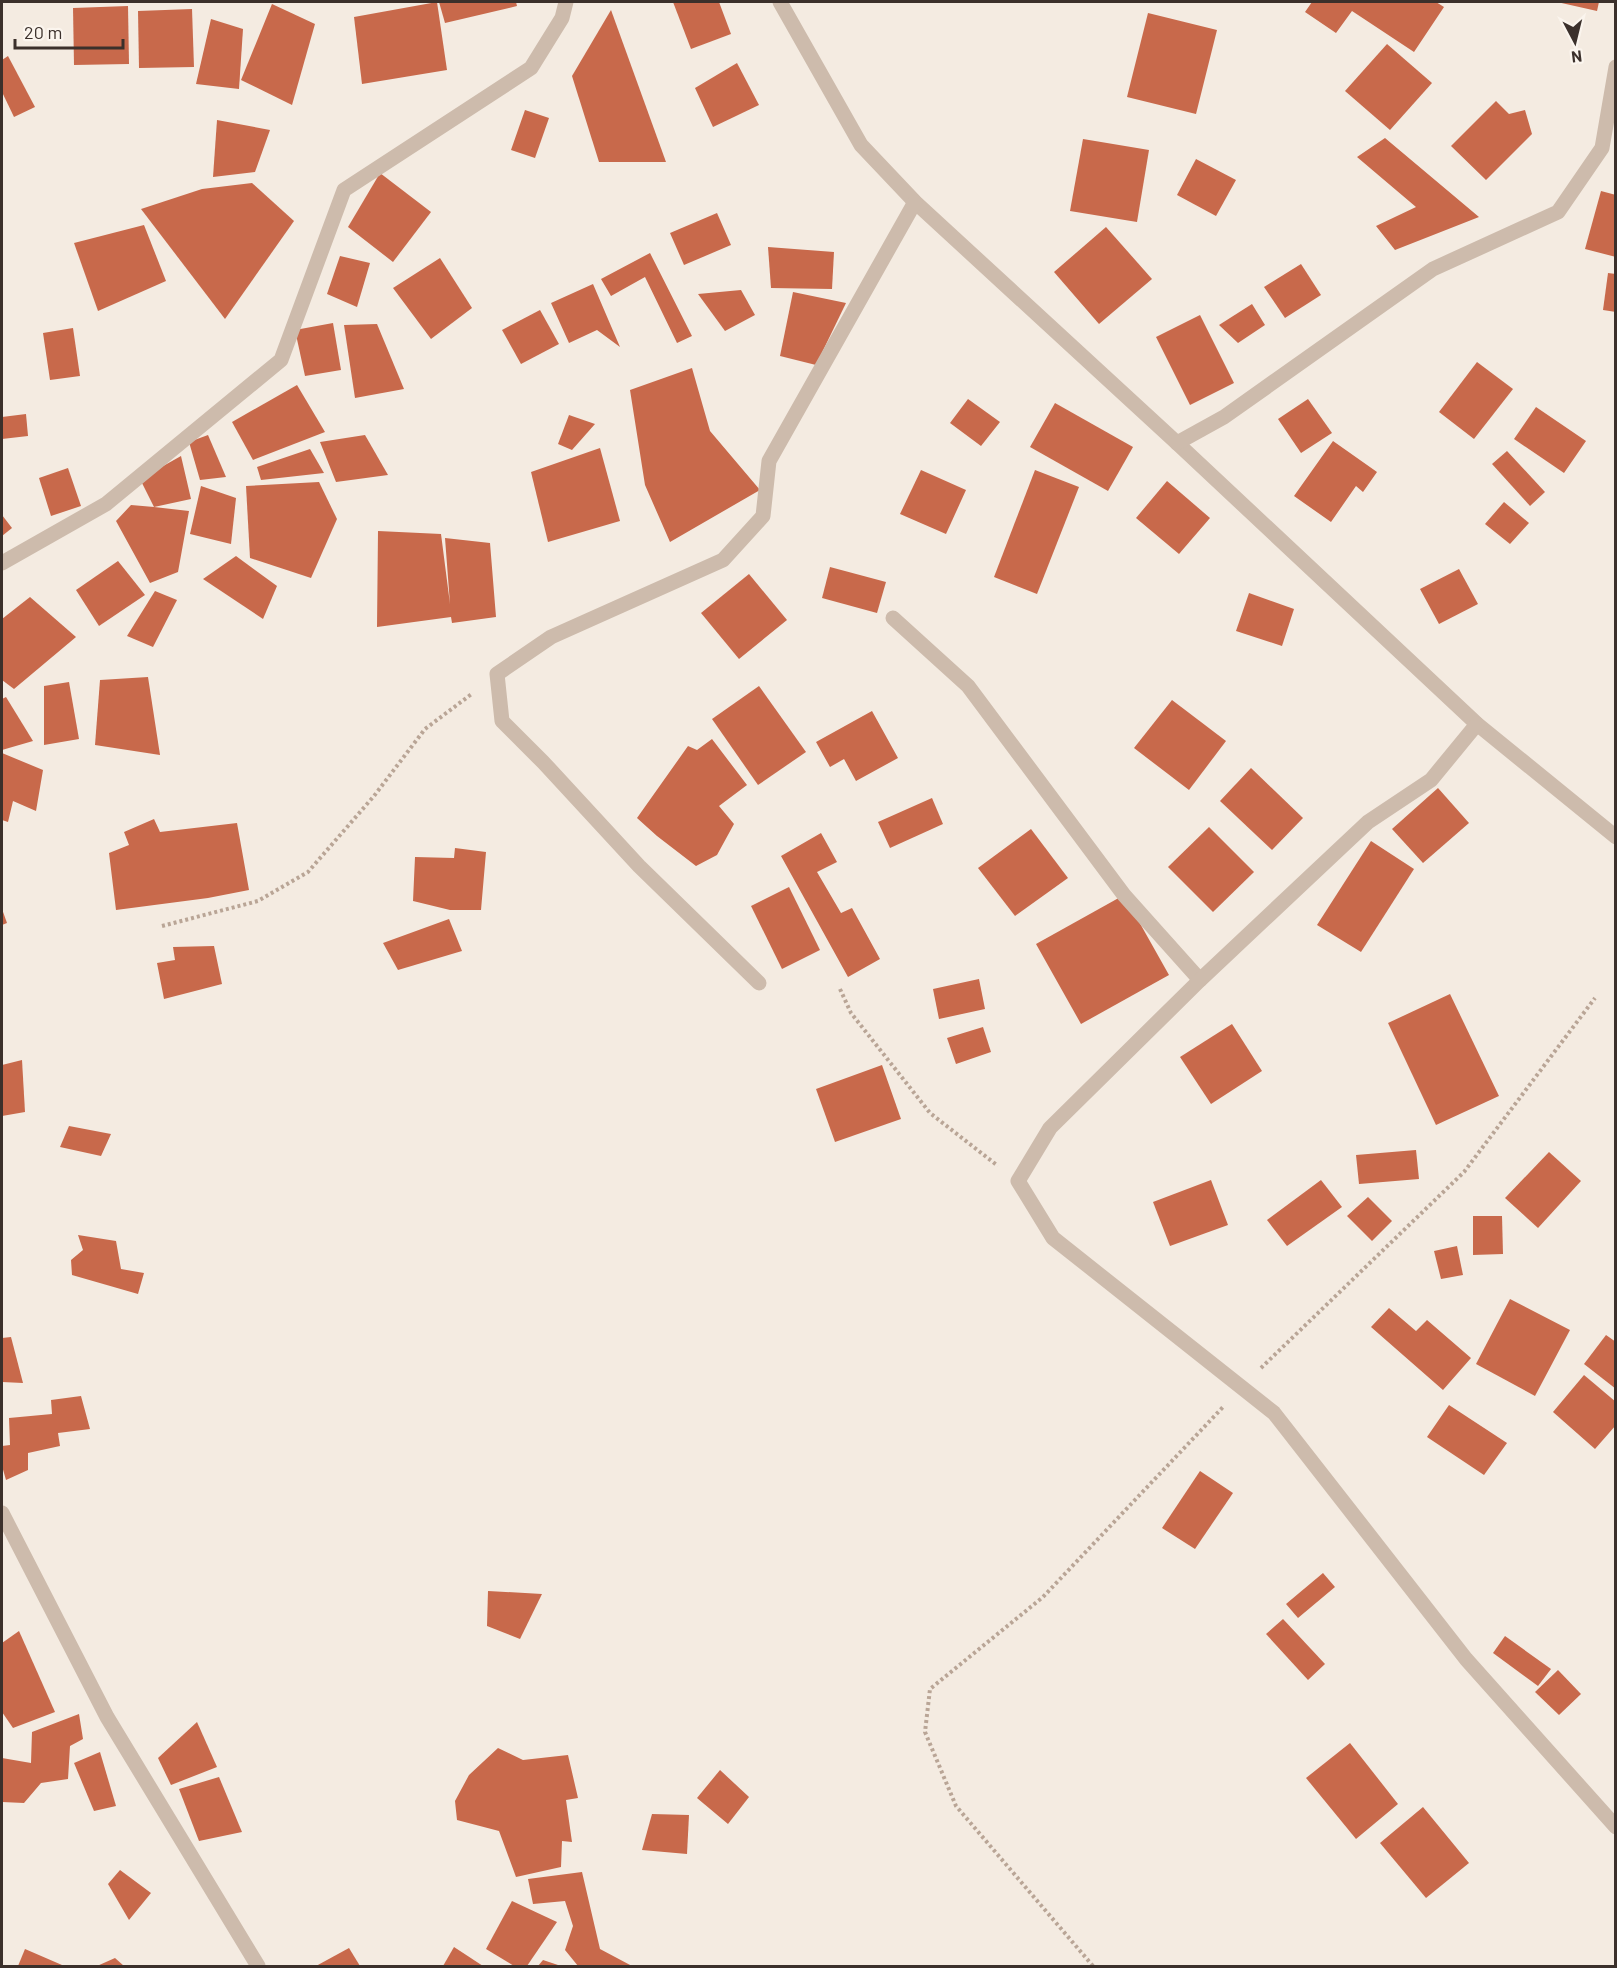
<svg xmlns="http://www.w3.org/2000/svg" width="1617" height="1968" font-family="Barlow,sans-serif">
<rect width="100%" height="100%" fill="#f4ebe1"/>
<g fill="#c8694b">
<polygon points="437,2 447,70 362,84 354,17"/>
<polygon points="439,2 516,2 517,6 445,23"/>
<polygon points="673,2 719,2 731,34 691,49"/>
<polygon points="1312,2 1436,2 1444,7 1414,52 1352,11 1336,33 1305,12"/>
<polygon points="1557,2 1599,2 1597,11"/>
<polygon points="272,4 315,24 292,105 241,80"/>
<polygon points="128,6 129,64 74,65 73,8"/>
<polygon points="192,9 194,67 139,68 138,11"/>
<polygon points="611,10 666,162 599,162 572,76"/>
<polygon points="1148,13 1217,30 1196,114 1127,97"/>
<polygon points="211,19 243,29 239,89 196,84"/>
<polygon points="1387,44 1432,83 1390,130 1345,91"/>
<polygon points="8,56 35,107 14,117 2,92 2,60"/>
<polygon points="737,63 759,105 713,127 695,88"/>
<polygon points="1496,101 1509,114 1525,110 1532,134 1486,180 1451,146"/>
<polygon points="525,110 549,118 535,158 511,150"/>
<polygon points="217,120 270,130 255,172 213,177"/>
<polygon points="1385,138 1479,217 1395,250 1376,226 1416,207 1357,157"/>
<polygon points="1083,139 1149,150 1137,222 1070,211"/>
<polygon points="1196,159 1236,180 1216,216 1177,195"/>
<polygon points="380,173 431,212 393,262 348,227"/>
<polygon points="252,183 294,221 225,319 141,209 202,189"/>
<polygon points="1601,191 1616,195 1616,257 1585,249"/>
<polygon points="717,213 731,245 684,265 670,233"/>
<polygon points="144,225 166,281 98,311 74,243"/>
<polygon points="1106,227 1152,279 1099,324 1054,272"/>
<polygon points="768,247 834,252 832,289 771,288"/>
<polygon points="650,253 692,336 677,343 645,277 611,296 601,279"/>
<polygon points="340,256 370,263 357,307 327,294"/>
<polygon points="440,258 472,308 431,339 393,288"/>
<polygon points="1301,264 1321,295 1285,318 1264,287"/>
<polygon points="1608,273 1616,274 1616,312 1603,310"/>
<polygon points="593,284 620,347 597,330 569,343 551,303"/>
<polygon points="741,290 755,315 725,331 698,294"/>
<polygon points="793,292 846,303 816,365 780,356"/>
<polygon points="1252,304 1265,325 1238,343 1219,325"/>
<polygon points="540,310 559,344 521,364 502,330"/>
<polygon points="1200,315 1234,383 1190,405 1156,337"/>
<polygon points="333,323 341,370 305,376 295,330"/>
<polygon points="377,324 404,389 355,398 344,325"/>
<polygon points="73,328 80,376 50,380 43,333"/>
<polygon points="1477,362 1513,389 1474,439 1439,412"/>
<polygon points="692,368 710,431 760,490 670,542 645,485 630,390"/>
<polygon points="297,385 325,432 253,460 232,422"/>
<polygon points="968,399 1000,422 981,446 950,423"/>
<polygon points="1308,399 1332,433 1301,453 1278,419"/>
<polygon points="1055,403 1133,447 1108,491 1030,447"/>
<polygon points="1536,407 1586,441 1564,473 1514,439"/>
<polygon points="26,414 28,436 2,439 2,417"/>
<polygon points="569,415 595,424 572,450 558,444"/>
<polygon points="208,435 226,477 200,480 189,442"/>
<polygon points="365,435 388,475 336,482 320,442"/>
<polygon points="1333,441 1377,472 1363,492 1356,486 1331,522 1294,496"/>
<polygon points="600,448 620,521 548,542 531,472"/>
<polygon points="310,449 324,473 261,480 257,467"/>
<polygon points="1507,451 1545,492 1530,506 1492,464"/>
<polygon points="181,456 191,499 154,507 189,511 178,572 150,583 116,521 131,505 154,507 140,479"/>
<polygon points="68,468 81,506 51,516 39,478"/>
<polygon points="921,470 966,490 946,534 900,514"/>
<polygon points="1035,470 1079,487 1037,594 994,577"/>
<polygon points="1167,481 1210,518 1179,554 1136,518"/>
<polygon points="319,482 337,519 311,578 250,558 246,486"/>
<polygon points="201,486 236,498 231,544 190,534"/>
<polygon points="1504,502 1529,523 1510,544 1485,524"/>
<polygon points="2,515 12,528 2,536"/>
<polygon points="378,531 441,534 450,604 445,538 490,543 496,617 452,623 451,617 377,627"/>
<polygon points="236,556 277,586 263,619 203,579"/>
<polygon points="118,561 145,595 99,626 76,590"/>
<polygon points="830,567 886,582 877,613 822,598"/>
<polygon points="1459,569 1478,604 1439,624 1420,589"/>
<polygon points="749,574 787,620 739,659 701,613"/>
<polygon points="155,591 177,600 153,647 127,636"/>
<polygon points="1249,593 1294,609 1282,646 1236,631"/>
<polygon points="30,597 76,637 14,689 2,680 2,619"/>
<polygon points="148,677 160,755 95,745 100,680"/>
<polygon points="69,682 79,739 44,745 44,686"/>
<polygon points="759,686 806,752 758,785 712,719"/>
<polygon points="6,697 33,741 2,750 2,699"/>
<polygon points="1172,700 1226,741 1189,790 1134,748"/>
<polygon points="872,711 898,758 856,781 844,759 830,767 816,742"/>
<polygon points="712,739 747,785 719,806 734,824 717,855 696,866 657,836 637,818 688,746 697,750"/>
<polygon points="2,753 43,770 36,811 13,801 8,822 2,820"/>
<polygon points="1251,768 1303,818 1272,850 1220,801"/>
<polygon points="1438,788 1469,823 1423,863 1392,829"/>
<polygon points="932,798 943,824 890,848 878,822"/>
<polygon points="154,819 160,832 237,823 249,890 208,898 116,910 109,853 129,845 124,832"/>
<polygon points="1209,827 1254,872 1213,912 1168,867"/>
<polygon points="1031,829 1068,878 1015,916 978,868"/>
<polygon points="821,833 837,862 817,872 841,913 852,908 880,959 848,977 781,856"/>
<polygon points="1371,841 1414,869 1361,952 1317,925"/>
<polygon points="455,848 486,852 481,910 450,910 413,901 415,857 454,858"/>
<polygon points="789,887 820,950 782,969 751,906"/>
<polygon points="1124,895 1169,975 1081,1024 1036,944"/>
<polygon points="2,909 7,923 2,925"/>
<polygon points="449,919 462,951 398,970 383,943"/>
<polygon points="214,946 222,984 164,999 157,963 175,960 173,947"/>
<polygon points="979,979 985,1009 939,1019 933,989"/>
<polygon points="1450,994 1499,1096 1436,1125 1388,1023"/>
<polygon points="1232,1024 1262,1071 1211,1104 1180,1057"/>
<polygon points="983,1027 991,1052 956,1064 947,1038"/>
<polygon points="22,1060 25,1112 2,1116 2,1065"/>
<polygon points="882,1065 901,1119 835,1142 816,1089"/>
<polygon points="69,1126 111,1134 101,1156 60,1147"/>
<polygon points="1416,1150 1419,1179 1359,1184 1356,1155"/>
<polygon points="1549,1152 1581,1181 1538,1228 1505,1198"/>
<polygon points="1211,1180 1228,1225 1170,1246 1153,1202"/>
<polygon points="1321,1180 1342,1207 1287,1246 1267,1220"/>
<polygon points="1368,1197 1392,1221 1372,1241 1347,1216"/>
<polygon points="1473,1216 1502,1216 1503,1254 1473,1255"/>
<polygon points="78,1235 116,1241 121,1269 144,1273 138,1294 72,1275 71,1260 83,1250"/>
<polygon points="1457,1246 1463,1275 1441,1279 1434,1251"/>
<polygon points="1510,1299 1570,1330 1535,1396 1476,1364"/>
<polygon points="1389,1308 1416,1331 1427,1320 1471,1358 1443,1390 1371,1327"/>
<polygon points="1606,1335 1616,1342 1616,1389 1584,1364"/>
<polygon points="11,1337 23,1383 2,1382 2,1338"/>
<polygon points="1584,1375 1616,1402 1616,1425 1595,1449 1553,1412"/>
<polygon points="81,1396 90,1429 58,1433 60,1446 28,1453 28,1470 6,1480 2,1466 2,1446 10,1445 9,1418 52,1414 51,1400"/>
<polygon points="1449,1405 1507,1443 1484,1475 1427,1437"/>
<polygon points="1200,1471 1233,1493 1195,1549 1162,1528"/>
<polygon points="1323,1573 1335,1587 1298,1618 1286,1604"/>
<polygon points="488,1591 542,1594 520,1639 487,1626"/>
<polygon points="1283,1619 1325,1664 1308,1680 1266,1634"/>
<polygon points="19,1631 55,1712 13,1728 2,1712 2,1643"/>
<polygon points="1505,1636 1551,1669 1538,1686 1493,1653"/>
<polygon points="1558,1670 1581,1694 1559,1715 1535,1692"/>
<polygon points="79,1714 83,1739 70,1746 68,1779 41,1783 24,1803 2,1802 2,1758 31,1763 32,1732"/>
<polygon points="197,1722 217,1767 171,1785 158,1758"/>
<polygon points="1350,1743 1398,1804 1356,1839 1306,1778"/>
<polygon points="498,1748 523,1760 568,1755 578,1798 566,1800 572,1842 562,1841 561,1867 516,1877 499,1831 457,1820 455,1801 469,1775"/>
<polygon points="100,1752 116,1806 94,1811 74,1763"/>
<polygon points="720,1770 749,1797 728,1824 697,1798"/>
<polygon points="219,1777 242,1832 199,1841 179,1789"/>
<polygon points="1423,1807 1469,1863 1426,1898 1380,1843"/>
<polygon points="652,1814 689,1815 687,1854 642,1850"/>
<polygon points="120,1870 151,1893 129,1920 108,1884"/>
<polygon points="582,1872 600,1949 632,1966 578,1966 565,1950 573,1926 565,1901 533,1904 528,1879"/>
<polygon points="512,1901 557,1922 527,1966 514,1966 486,1949"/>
<polygon points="454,1947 483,1966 443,1966"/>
<polygon points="349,1948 360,1966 316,1966"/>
<polygon points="25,1949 62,1965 60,1966 18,1966"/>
<polygon points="115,1958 124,1966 97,1966"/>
<polygon points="543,1960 561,1966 538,1966"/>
</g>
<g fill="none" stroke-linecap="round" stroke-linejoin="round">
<g stroke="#b9a596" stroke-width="4" stroke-dasharray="3 3" stroke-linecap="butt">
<polyline points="162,926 258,901 308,872 374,796 425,729 473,693"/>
<polyline points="840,989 851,1013 930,1113 998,1166"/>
<polyline points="1261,1368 1464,1172 1595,998"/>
<polyline points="1093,1966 956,1806 925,1732 930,1689 1043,1597 1224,1406"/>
</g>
<g stroke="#cdbbac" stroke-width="15">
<polyline points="780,2 861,145 915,202 1177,443 1477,724 1616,837"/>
<polyline points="1177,443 1224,417 1433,269 1558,212 1602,148 1616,67"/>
<polyline points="2,563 106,504 281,360 344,190 531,68 562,18 566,2"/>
<polyline points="893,618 968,686 1124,895 1200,980"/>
<polyline points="1477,724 1431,780 1368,822 1200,980 1050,1128 1018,1181 1053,1238 1274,1413 1466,1659 1616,1827"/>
<polyline points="759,983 639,866 543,762 502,721 497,674 551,637 723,560 763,516 769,461 915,202"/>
<polyline points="2,1513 107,1717 258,1966"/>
</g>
</g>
<rect width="1617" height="1968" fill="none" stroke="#3b302b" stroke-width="6"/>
<g transform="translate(1575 42) rotate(173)" stroke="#fbf5ee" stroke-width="4.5" paint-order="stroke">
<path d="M0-4.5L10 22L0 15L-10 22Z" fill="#3b302b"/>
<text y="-9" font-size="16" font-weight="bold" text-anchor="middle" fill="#3b302b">N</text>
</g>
<path d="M15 39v9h108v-9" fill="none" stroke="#3b302b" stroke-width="3"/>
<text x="24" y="39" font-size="18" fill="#3b302b" stroke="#fbf5ee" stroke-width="4.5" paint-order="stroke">20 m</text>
</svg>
